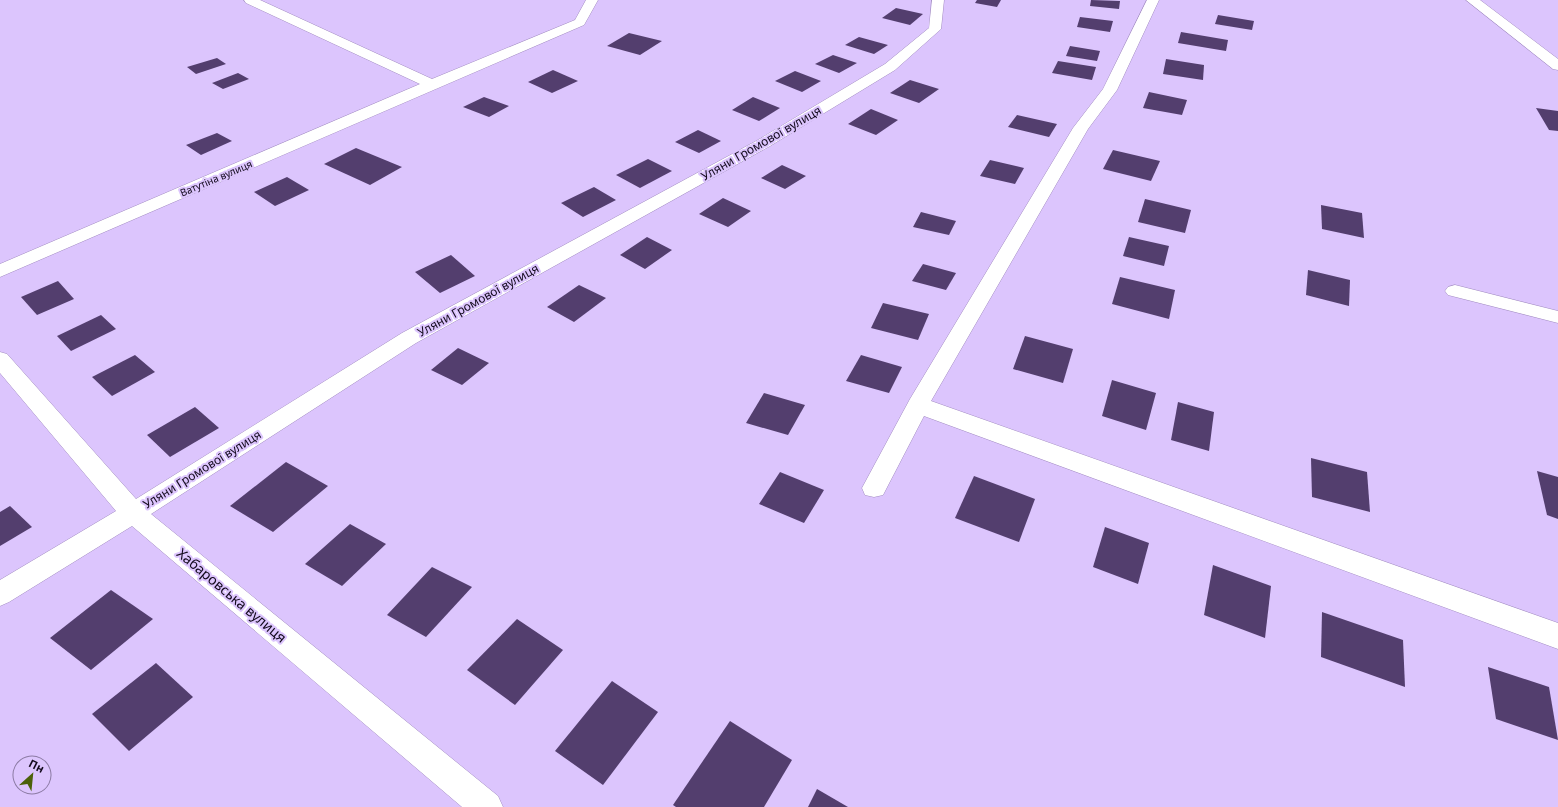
<svg xmlns="http://www.w3.org/2000/svg" width="1558" height="807" font-family="'Noto Sans',sans-serif">
<rect width="100%" height="100%" fill="#dcc5fd"/>
<g fill="#533e6e">
<polygon points="977,0 1001,0 997,7 975,3"/>
<polygon points="1091,0 1120,1 1119,9 1090,6"/>
<polygon points="896,8 923,14 910,25 882,18"/>
<polygon points="1218,15 1254,21 1252,30 1215,24"/>
<polygon points="1080,17 1113,21 1110,32 1077,27"/>
<polygon points="1181,32 1228,40 1226,51 1178,43"/>
<polygon points="629,33 662,41 640,55 607,46"/>
<polygon points="859,37 888,45 874,54 845,45"/>
<polygon points="1070,46 1100,51 1097,61 1066,56"/>
<polygon points="833,55 857,63 839,73 815,64"/>
<polygon points="217,58 226,64 196,74 187,67"/>
<polygon points="1166,59 1204,65 1203,80 1163,74"/>
<polygon points="1058,61 1096,67 1092,80 1052,73"/>
<polygon points="553,70 578,81 552,93 528,82"/>
<polygon points="795,71 821,81 802,92 775,81"/>
<polygon points="238,73 249,79 223,89 212,83"/>
<polygon points="910,80 939,89 919,103 890,93"/>
<polygon points="1149,92 1187,100 1182,115 1143,108"/>
<polygon points="484,97 509,106 489,117 463,107"/>
<polygon points="753,97 780,108 759,121 732,110"/>
<polygon points="1536,108 1558,111 1558,131 1549,130"/>
<polygon points="871,109 898,120 876,135 848,124"/>
<polygon points="1017,115 1057,124 1049,137 1008,127"/>
<polygon points="698,130 721,141 699,153 675,142"/>
<polygon points="217,133 232,141 201,155 186,145"/>
<polygon points="356,148 402,167 370,185 324,164"/>
<polygon points="1113,150 1160,161 1151,181 1103,169"/>
<polygon points="648,159 672,171 640,188 616,175"/>
<polygon points="990,160 1024,168 1015,184 980,176"/>
<polygon points="782,165 806,176 785,189 761,178"/>
<polygon points="287,177 309,190 275,206 254,192"/>
<polygon points="594,187 616,200 583,217 561,203"/>
<polygon points="723,198 751,211 728,227 699,214"/>
<polygon points="1145,199 1191,210 1185,233 1138,222"/>
<polygon points="1321,205 1362,213 1364,238 1322,229"/>
<polygon points="921,212 956,221 949,235 913,227"/>
<polygon points="647,237 672,250 645,269 620,255"/>
<polygon points="1129,237 1169,246 1164,266 1123,256"/>
<polygon points="451,255 475,276 440,293 415,272"/>
<polygon points="923,264 956,273 946,290 912,281"/>
<polygon points="1308,270 1350,280 1349,306 1306,295"/>
<polygon points="1120,277 1175,290 1169,319 1112,304"/>
<polygon points="58,281 74,299 37,315 21,297"/>
<polygon points="579,285 606,298 574,322 547,307"/>
<polygon points="883,303 929,314 918,340 871,328"/>
<polygon points="101,315 116,329 71,351 57,336"/>
<polygon points="1025,336 1073,349 1063,383 1013,369"/>
<polygon points="458,348 489,363 462,385 431,370"/>
<polygon points="135,355 155,372 112,396 92,377"/>
<polygon points="861,355 902,367 889,393 846,381"/>
<polygon points="1112,380 1156,393 1146,430 1102,416"/>
<polygon points="764,393 805,405 788,435 746,423"/>
<polygon points="1178,402 1214,412 1209,451 1171,440"/>
<polygon points="195,407 219,428 170,457 147,435"/>
<polygon points="1311,458 1367,472 1370,512 1312,497"/>
<polygon points="286,462 328,486 273,532 230,506"/>
<polygon points="1537,471 1558,477 1558,519 1547,515"/>
<polygon points="780,472 824,490 804,523 759,504"/>
<polygon points="974,476 1035,499 1019,542 955,518"/>
<polygon points="10,506 32,527 0,546 0,512"/>
<polygon points="350,524 386,544 342,586 305,564"/>
<polygon points="1105,527 1149,543 1138,584 1093,567"/>
<polygon points="1213,565 1271,586 1265,638 1204,615"/>
<polygon points="432,567 472,587 426,637 387,615"/>
<polygon points="111,590 153,619 91,670 50,638"/>
<polygon points="1322,612 1403,640 1405,687 1321,657"/>
<polygon points="517,619 563,650 515,705 467,670"/>
<polygon points="156,663 193,697 129,751 92,714"/>
<polygon points="1488,667 1549,687 1558,740 1496,719"/>
<polygon points="612,681 658,712 603,785 555,751"/>
<polygon points="730,721 792,760 764,807 676,807 673,805"/>
<polygon points="817,789 848,807 808,807"/>
</g>
<g fill="none" stroke-linecap="round" stroke-linejoin="round">
<defs>
<g id="street">
<polygon points="244,0 260,0 432,79 575,20 586,0 598,0 584,25 0,277 0,264 420,84 246,3"/>
<polygon points="932,0 944,0 941,29 895,70 770,146 416,343 151,514 498,796 503,807 462,807 132,526 9,602 0,606 0,580 116,511 0,373 0,352 7,354 136,499 402,333 758,140 885,64 929,28"/>
<polygon points="1147,0 1159,0 1117,90 1088,129 931,401 1558,623 1558,649 924,416 883,495 874,497 865,495 862,488 910,399 1073,128 1103,89"/>
<polygon points="1466,0 1480,0 1558,59 1558,70 1553,69"/>
<polygon points="1455,285 1558,311 1558,323 1448,295 1445,291 1448,287"/>
</g>
</defs>
<use href="#street" stroke="#a28cc1" stroke-width="1"/>
<use href="#street" fill="#fff" fill-rule="evenodd"/>
</g>
<g text-anchor="middle" dominant-baseline="central" stroke-width="4" stroke-linejoin="round" paint-order="stroke">
<g font-size="10" fill="#12091c" stroke="#dcc5fd">
<text transform="translate(216 178) rotate(-23)">Ватутіна вулиця</text>
</g>
<g font-size="12" fill="#12091c" stroke="#dcc5fd">
<text transform="translate(761 143) rotate(-30)">Уляни Громової вулиця</text>
<text transform="translate(478 300) rotate(-29)">Уляни Громової вулиця</text>
<text transform="translate(202 469) rotate(-32)">Уляни Громової вулиця</text>
</g>
<g font-size="14" fill="#12091c" stroke="#dcc5fd">
<text transform="translate(232 595) rotate(40)">Хабаровська вулиця</text>
</g>
</g>
<g transform="translate(32 775) rotate(27)"><circle r="19" fill="#dcc5fd" stroke="#8b7aa3"/>
<path d="M0-3L7 15L0 10L-7 15Z" fill="#4c610a"/>
<text y="-6" font-size="11" font-weight="bold" text-anchor="middle" fill="#12091c">Пн</text>
</g>
</svg>
